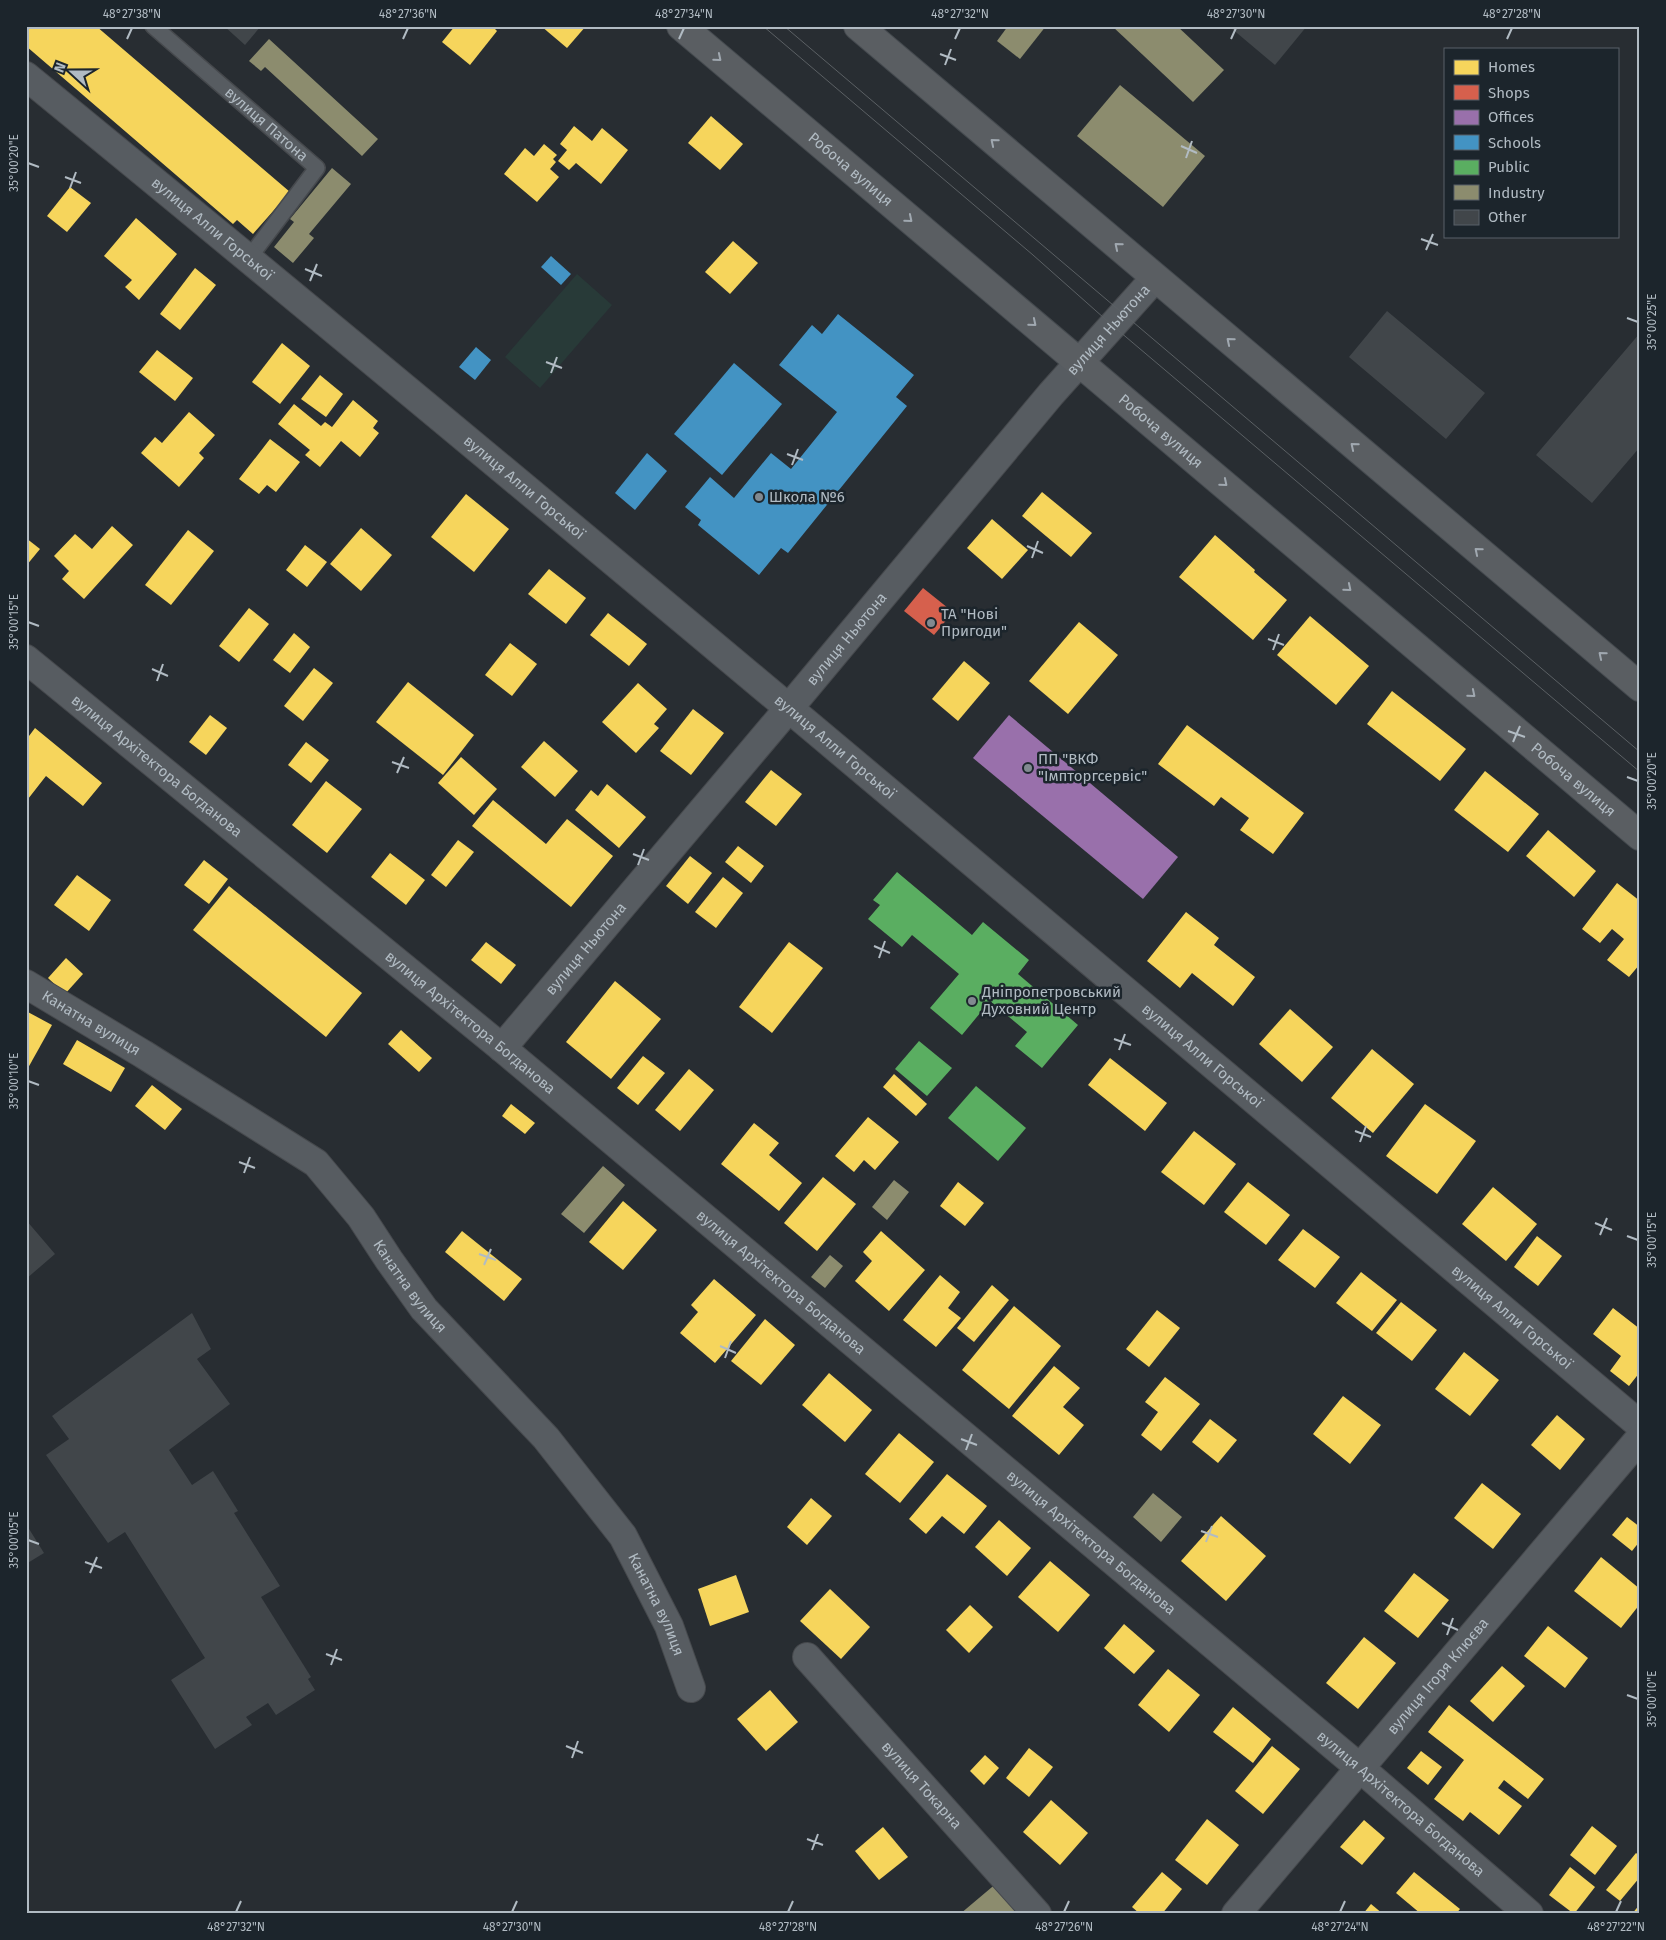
<svg xmlns="http://www.w3.org/2000/svg" width="1666" height="1940" font-family="'Fira Sans',sans-serif">
<rect width="100%" height="100%" fill="#282d32"/>
<polygon fill="#283a38" points="577,274 612,305 540,388 505,357"/>
<g fill="#f6d55c">
<polygon points="26,26 96,26 290,192 253,234 237,220 233,224 26,46"/>
<polygon points="455,26 492,26 497,31 470,65 442,42"/>
<polygon points="541,26 586,26 567,48"/>
<polygon points="711,116 743,144 720,170 688,143"/>
<polygon points="574,126 592,141 602,128 628,150 601,184 576,163 569,170 558,161 567,150 560,144"/>
<polygon points="544,144 557,155 553,159 556,162 550,169 559,177 537,202 504,174 525,148 534,156"/>
<polygon points="70,187 91,203 67,232 47,216"/>
<polygon points="136,218 177,254 139,300 125,287 132,280 104,256"/>
<polygon points="733,241 758,263 730,294 705,272"/>
<polygon points="195,268 216,285 180,330 160,314"/>
<polygon points="282,343 310,366 280,404 252,382"/>
<polygon points="157,350 193,378 175,401 139,372"/>
<polygon points="320,375 343,394 326,417 301,399"/>
<polygon points="353,400 378,421 373,428 379,433 360,457 341,441 320,467 305,455 310,450 278,424 294,404 321,426 325,422 332,427"/>
<polygon points="189,412 215,435 199,453 204,458 179,487 141,453 155,437 162,443"/>
<polygon points="270,439 300,462 276,492 267,485 259,494 239,479"/>
<polygon points="1042,492 1092,533 1071,557 1022,516"/>
<polygon points="466,494 509,529 474,572 431,537"/>
<polygon points="992,519 1028,550 1002,579 967,548"/>
<polygon points="112,526 133,545 84,599 62,579 69,571 54,556 75,534 92,549"/>
<polygon points="361,528 392,555 361,591 330,564"/>
<polygon points="188,530 214,551 171,605 145,585"/>
<polygon points="1215,535 1255,570 1254,572 1287,600 1253,640 1179,577"/>
<polygon points="26,538 40,549 26,566"/>
<polygon points="305,545 327,562 307,587 286,570"/>
<polygon points="549,569 586,598 566,624 528,594"/>
<polygon points="249,608 269,624 239,662 219,646"/>
<polygon points="608,613 647,644 629,666 590,635"/>
<polygon points="1310,616 1369,666 1336,705 1277,655"/>
<polygon points="1079,622 1118,655 1068,714 1029,681"/>
<polygon points="294,633 310,647 290,673 273,660"/>
<polygon points="510,643 537,664 512,696 485,675"/>
<polygon points="964,661 990,683 958,721 932,699"/>
<polygon points="314,668 333,683 303,721 284,706"/>
<polygon points="408,682 474,735 443,775 376,722"/>
<polygon points="638,683 667,709 654,724 659,728 636,753 602,722"/>
<polygon points="1392,691 1466,749 1440,781 1367,724"/>
<polygon points="693,709 724,733 691,775 660,751"/>
<polygon points="210,715 227,728 206,755 189,742"/>
<polygon points="1187,725 1304,813 1273,854 1240,830 1249,818 1221,797 1214,806 1158,764"/>
<polygon points="35,728 102,783 83,806 46,776 28,799 26,798 26,740"/>
<polygon points="544,741 578,771 555,797 521,767"/>
<polygon points="306,742 329,760 311,783 288,765"/>
<polygon points="461,757 497,789 474,815 438,783"/>
<polygon points="771,770 802,794 776,826 745,802"/>
<polygon points="1485,771 1539,814 1508,852 1454,810"/>
<polygon points="326,781 362,809 327,853 292,825"/>
<polygon points="607,784 646,817 619,848 575,810 591,790 598,796"/>
<polygon points="493,800 546,844 567,819 613,856 571,907 472,826"/>
<polygon points="1548,830 1596,871 1574,897 1526,856"/>
<polygon points="458,840 474,852 446,887 431,875"/>
<polygon points="738,846 764,866 751,883 725,862"/>
<polygon points="390,853 425,880 406,905 371,877"/>
<polygon points="690,856 712,873 688,904 666,886"/>
<polygon points="204,860 228,879 209,904 184,885"/>
<polygon points="77,875 111,900 89,931 54,905"/>
<polygon points="723,877 743,893 716,928 695,912"/>
<polygon points="1617,883 1640,901 1640,964 1629,977 1607,960 1624,939 1612,929 1600,943 1582,929"/>
<polygon points="229,886 362,993 326,1037 193,930"/>
<polygon points="1186,912 1219,938 1214,945 1255,977 1233,1006 1192,973 1180,988 1147,961"/>
<polygon points="486,942 516,965 501,984 471,960"/>
<polygon points="789,942 823,968 772,1033 739,1007"/>
<polygon points="66,958 83,974 65,994 48,978"/>
<polygon points="615,981 661,1019 611,1079 566,1042"/>
<polygon points="1290,1009 1333,1047 1302,1082 1259,1044"/>
<polygon points="26,1011 52,1025 28,1068 26,1068"/>
<polygon points="401,1030 432,1058 419,1072 388,1044"/>
<polygon points="77,1040 125,1068 111,1092 63,1064"/>
<polygon points="1372,1049 1414,1084 1373,1133 1331,1098"/>
<polygon points="643,1056 665,1073 638,1105 617,1088"/>
<polygon points="1110,1058 1167,1103 1145,1131 1088,1085"/>
<polygon points="689,1069 714,1090 680,1131 655,1110"/>
<polygon points="894,1074 927,1104 916,1116 883,1087"/>
<polygon points="152,1085 182,1109 165,1130 135,1106"/>
<polygon points="511,1104 535,1123 525,1134 502,1116"/>
<polygon points="1425,1104 1476,1141 1437,1194 1386,1156"/>
<polygon points="868,1117 899,1142 875,1170 864,1160 854,1172 835,1156"/>
<polygon points="754,1123 779,1143 769,1155 802,1183 779,1211 721,1164"/>
<polygon points="1194,1131 1236,1164 1204,1205 1161,1172"/>
<polygon points="823,1177 856,1204 817,1251 784,1223"/>
<polygon points="958,1182 984,1203 965,1226 940,1206"/>
<polygon points="1248,1182 1290,1215 1266,1245 1224,1212"/>
<polygon points="1493,1187 1537,1224 1506,1261 1462,1224"/>
<polygon points="623,1201 657,1230 623,1270 589,1242"/>
<polygon points="1303,1229 1340,1257 1315,1288 1278,1260"/>
<polygon points="462,1231 522,1279 504,1301 445,1252"/>
<polygon points="881,1231 925,1270 889,1311 855,1281 872,1261 863,1252"/>
<polygon points="1537,1236 1562,1256 1538,1286 1514,1267"/>
<polygon points="1361,1272 1397,1300 1372,1331 1336,1303"/>
<polygon points="940,1275 960,1292 948,1308 961,1318 936,1347 903,1320"/>
<polygon points="714,1279 756,1315 715,1363 680,1333 698,1312 691,1305"/>
<polygon points="992,1285 1009,1300 974,1342 957,1328"/>
<polygon points="1401,1302 1437,1330 1412,1361 1376,1333"/>
<polygon points="1014,1306 1061,1346 1009,1409 962,1370"/>
<polygon points="1613,1308 1640,1329 1640,1372 1629,1386 1610,1371 1621,1356 1593,1334"/>
<polygon points="1157,1310 1180,1328 1149,1367 1126,1349"/>
<polygon points="765,1319 795,1345 761,1385 731,1361"/>
<polygon points="1464,1352 1499,1380 1470,1416 1435,1389"/>
<polygon points="1054,1366 1080,1388 1063,1407 1084,1425 1059,1455 1012,1416"/>
<polygon points="829,1373 872,1410 845,1442 802,1405"/>
<polygon points="1165,1377 1200,1404 1161,1451 1141,1435 1158,1412 1145,1402"/>
<polygon points="1343,1396 1381,1425 1350,1464 1313,1434"/>
<polygon points="1557,1415 1585,1439 1560,1470 1531,1445"/>
<polygon points="1210,1419 1237,1440 1218,1463 1192,1442"/>
<polygon points="899,1433 934,1462 900,1503 865,1474"/>
<polygon points="947,1474 987,1506 964,1534 942,1516 926,1534 909,1519"/>
<polygon points="1482,1483 1521,1514 1493,1549 1454,1518"/>
<polygon points="811,1498 832,1516 807,1545 787,1527"/>
<polygon points="1221,1516 1266,1556 1226,1601 1181,1561"/>
<polygon points="1627,1517 1640,1527 1640,1541 1632,1551 1612,1535"/>
<polygon points="999,1520 1031,1548 1007,1576 975,1547"/>
<polygon points="1601,1557 1640,1589 1640,1604 1621,1628 1574,1591"/>
<polygon points="1050,1561 1090,1595 1058,1632 1018,1597"/>
<polygon points="1414,1573 1449,1600 1418,1638 1384,1611"/>
<polygon points="736,1575 749,1612 710,1626 698,1589"/>
<polygon points="830,1589 870,1627 841,1659 800,1621"/>
<polygon points="970,1605 993,1627 969,1653 946,1630"/>
<polygon points="1124,1624 1155,1651 1134,1674 1104,1648"/>
<polygon points="1548,1626 1588,1658 1565,1688 1524,1656"/>
<polygon points="1364,1637 1396,1663 1358,1709 1326,1683"/>
<polygon points="1502,1666 1525,1686 1493,1722 1470,1701"/>
<polygon points="1168,1669 1200,1695 1169,1732 1138,1705"/>
<polygon points="770,1690 798,1722 766,1751 737,1719"/>
<polygon points="1449,1705 1544,1779 1528,1799 1504,1780 1498,1788 1522,1806 1499,1835 1470,1812 1463,1821 1434,1799 1464,1760 1428,1732"/>
<polygon points="1233,1707 1271,1739 1253,1763 1213,1732"/>
<polygon points="1272,1746 1300,1769 1263,1814 1235,1791"/>
<polygon points="1029,1748 1053,1767 1029,1797 1006,1778"/>
<polygon points="1421,1751 1442,1767 1428,1785 1407,1768"/>
<polygon points="985,1755 999,1768 984,1785 970,1771"/>
<polygon points="1051,1800 1088,1833 1060,1865 1023,1832"/>
<polygon points="1207,1819 1239,1845 1207,1885 1175,1860"/>
<polygon points="1364,1820 1385,1838 1362,1865 1340,1847"/>
<polygon points="1592,1826 1617,1846 1595,1875 1570,1855"/>
<polygon points="883,1827 908,1857 879,1880 855,1851"/>
<polygon points="1636,1853 1640,1856 1640,1877 1620,1901 1606,1890"/>
<polygon points="1570,1867 1595,1887 1574,1914 1549,1895"/>
<polygon points="1162,1872 1182,1889 1162,1914 1140,1914 1132,1907"/>
<polygon points="1414,1872 1460,1909 1456,1914 1421,1914 1396,1893"/>
<polygon points="1371,1904 1383,1914 1363,1914"/>
<polygon points="1640,1904 1640,1914 1632,1914"/>
</g>
<polygon fill="#d6604d" points="923,588 953,612 934,635 904,611"/>
<polygon fill="#9970ab" points="1009,715 1178,857 1143,899 973,758"/>
<g fill="#4393c3">
<polygon points="551,256 571,274 561,285 541,267"/>
<polygon points="838,314 914,375 896,397 907,406 788,553 781,548 759,575 698,525 701,520 685,507 710,477 734,498 771,453 791,469 837,412 779,365 812,325 822,334"/>
<polygon points="476,347 491,360 475,380 459,367"/>
<polygon points="734,363 782,404 722,475 674,434"/>
<polygon points="647,453 667,471 635,510 615,493"/>
</g>
<g fill="#5aae61">
<polygon points="897,872 972,935 983,922 1029,960 1018,974 1078,1025 1042,1068 1015,1046 1027,1032 990,1001 962,1035 930,1008 959,974 912,935 902,947 868,919 880,905 873,900"/>
<polygon points="919,1041 952,1068 927,1096 895,1069"/>
<polygon points="976,1086 1026,1128 998,1161 948,1118"/>
</g>
<g fill="#8c8c6e">
<polygon points="1008,26 1046,26 1020,59 997,41"/>
<polygon points="1112,26 1177,26 1224,70 1193,102"/>
<polygon points="269,39 378,139 362,156 265,67 261,71 249,61"/>
<polygon points="1120,85 1205,156 1163,207 1077,136"/>
<polygon points="332,168 351,184 309,234 314,238 293,263 274,247 294,222 290,219"/>
<polygon points="603,1166 625,1185 584,1233 561,1214"/>
<polygon points="894,1180 909,1192 887,1220 872,1207"/>
<polygon points="830,1255 843,1266 825,1288 811,1277"/>
<polygon points="1153,1493 1182,1517 1161,1542 1133,1517"/>
<polygon points="998,1882 1024,1914 960,1914"/>
</g>
<g fill="#41464a">
<polygon points="224,26 261,26 245,45"/>
<polygon points="1233,26 1307,26 1275,65 1231,28"/>
<polygon points="1387,311 1485,393 1446,439 1349,357"/>
<polygon points="1640,333 1640,447 1592,503 1536,455"/>
<polygon points="26,1220 55,1254 26,1279"/>
<polygon points="192,1313 211,1349 197,1359 230,1404 169,1450 192,1485 213,1471 238,1511 234,1513 280,1586 261,1597 311,1677 308,1679 315,1690 276,1715 268,1703 246,1717 252,1725 215,1749 171,1680 205,1658 125,1532 108,1543 46,1455 69,1439 52,1416"/>
<polygon points="26,1524 44,1553 26,1564"/>
</g>
<g fill="none" stroke-linecap="round" stroke-linejoin="round">
<defs>
<g id="service">
<path id="s1" d="M153,26L317,168L249,258"/>
</g>
<g id="minor">
<path id="s2" d="M26,76C569,520 1104,973 1640,1425"/>
<path id="s3" d="M26,659L502,1048L1360,1768L1529,1914"/>
<path id="s4" d="M26,984L143,1054L316,1163L361,1217L389,1260L424,1309L546,1438L623,1536L669,1626L691,1688"/>
<path id="s5" d="M502,1048L794,702L1051,394L1155,278"/>
<path id="s6" d="M807,1657L1037,1914"/>
<path id="s7" d="M1236,1914L1640,1438"/>
</g>
<g id="primary">
<path id="s8" d="M681,26L1640,836"/>
<polyline points="858,26 1640,687"/>
</g>
</defs>
<use href="#service" stroke="#46494d" stroke-width="18"/>
<use href="#minor" stroke="#46494d" stroke-width="30"/>
<use href="#primary" stroke="#454a4f" stroke-width="30"/>
<use href="#service" stroke="#575c61" stroke-width="15"/>
<use href="#minor" stroke="#575c61" stroke-width="28"/>
<use href="#primary" stroke="#5a5e62" stroke-width="28"/>
<g stroke="#5b6064" stroke-width="1">
<polyline points="763,26 1033,255 1113,326 1640,772"/>
<polyline points="784,26 1640,752"/>
</g>
</g>
<defs><path id="oneway-chevron" d="M-2-3.5L2.5 0L-2 3.5" fill="none" stroke-width="1.6" stroke-linecap="round" stroke-linejoin="round" transform="scale(1.25)"/></defs>
<g stroke="#a0a8b0">
<use href="#oneway-chevron" transform="translate(718 58) rotate(40)"/>
<use href="#oneway-chevron" transform="translate(994 142) rotate(-140)"/>
<use href="#oneway-chevron" transform="translate(909 219) rotate(40)"/>
<use href="#oneway-chevron" transform="translate(1118 246) rotate(-140)"/>
<use href="#oneway-chevron" transform="translate(1033 323) rotate(40)"/>
<use href="#oneway-chevron" transform="translate(1230 341) rotate(-140)"/>
<use href="#oneway-chevron" transform="translate(1354 446) rotate(-140)"/>
<use href="#oneway-chevron" transform="translate(1224 483) rotate(40)"/>
<use href="#oneway-chevron" transform="translate(1478 551) rotate(-140)"/>
<use href="#oneway-chevron" transform="translate(1348 588) rotate(40)"/>
<use href="#oneway-chevron" transform="translate(1602 655) rotate(-140)"/>
<use href="#oneway-chevron" transform="translate(1472 694) rotate(40)"/>
</g>
<path fill="none" stroke="#b1bbc3" stroke-width="2" d="M127,39L132,28M403,39L408,28M679,39L684,28M955,39L960,28M1231,39L1236,28M1507,39L1512,28M940,54L956,60M945,65L951,49M1181,146L1197,153M1186,158L1192,141M28,163L39,167M65,177L81,183M70,188L76,172M1421,239L1438,245M1426,250L1433,234M305,269L322,276M310,281L317,264M1627,318L1638,322M546,362L562,368M551,373L557,357M787,454L803,460M792,465L798,449M1027,546L1043,553M1032,558L1038,541M28,622L39,626M1268,639L1284,645M1273,650L1279,634M152,669L168,676M157,681L163,664M1508,731L1525,737M1513,742L1520,726M392,762L409,768M397,773L404,757M1627,777L1638,781M633,854L649,860M638,865L644,849M874,946L890,953M879,958L885,941M1114,1039L1131,1045M1119,1050L1125,1034M28,1081L39,1085M1355,1131L1371,1137M1360,1142L1366,1126M239,1162L255,1168M244,1173L250,1157M1595,1223L1612,1230M1600,1235L1607,1218M1627,1236L1638,1240M479,1254L496,1260M484,1265L491,1249M720,1346L736,1353M725,1358L731,1341M961,1439L977,1445M966,1450L972,1434M1201,1531L1218,1537M28,1540L39,1544M1206,1542L1212,1526M85,1562L102,1568M90,1573L97,1557M1442,1623L1458,1630M1447,1635L1453,1618M326,1654L342,1660M331,1665L337,1649M1627,1695L1638,1699M566,1746L583,1753M572,1758L578,1741M807,1839L823,1845M812,1850L818,1834M236,1912L241,1901M512,1912L517,1901M788,1912L793,1901M1064,1912L1069,1901M1340,1912L1345,1901M1616,1912L1621,1901"/>
<g fill="#818990" stroke="#1c252c" stroke-width="2">
<circle cx="759" cy="497" r="5"/>
<circle cx="931" cy="623" r="5"/>
<circle cx="1028" cy="768" r="5"/>
<circle cx="972" cy="1001" r="5"/>
</g>
<g text-anchor="middle" dominant-baseline="central" stroke-width="5" stroke-linejoin="round" paint-order="stroke">
<g font-size="15" fill="#b1bbc3" stroke="#1c252c">
<text stroke="none"><textPath href="#s1" startOffset="150">вулиця Патона</textPath></text>
<text stroke="none"><textPath href="#s8" startOffset="222">Робоча вулиця</textPath></text>
<text stroke="none"><textPath href="#s2" startOffset="241">вулиця Алли Горської</textPath></text>
<text stroke="none"><textPath href="#s5" startOffset="940">вулиця Ньютона</textPath></text>
<text stroke="none"><textPath href="#s8" startOffset="628">Робоча вулиця</textPath></text>
<text stroke="none"><textPath href="#s2" startOffset="646">вулиця Алли Горської</textPath></text>
<text stroke="none"><textPath href="#s5" startOffset="535">вулиця Ньютона</textPath></text>
<text stroke="none"><textPath href="#s2" startOffset="1051">вулиця Алли Горської</textPath></text>
<text stroke="none"><textPath href="#s3" startOffset="169">вулиця Архітектора Богданова</textPath></text>
<text stroke="none"><textPath href="#s8" startOffset="1168">Робоча вулиця</textPath></text>
<text stroke="none"><textPath href="#s5" startOffset="130">вулиця Ньютона</textPath></text>
<text stroke="none"><textPath href="#s4" startOffset="76">Канатна вулиця</textPath></text>
<text stroke="none"><textPath href="#s3" startOffset="574">вулиця Архітектора Богданова</textPath></text>
<text stroke="none"><textPath href="#s2" startOffset="1531">вулиця Алли Горської</textPath></text>
<text stroke="none"><textPath href="#s3" startOffset="979">вулиця Архітектора Богданова</textPath></text>
<text stroke="none"><textPath href="#s4" startOffset="496">Канатна вулиця</textPath></text>
<text stroke="none"><textPath href="#s2" startOffset="1936">вулиця Алли Горської</textPath></text>
<text stroke="none"><textPath href="#s3" startOffset="1384">вулиця Архітектора Богданова</textPath></text>
<text stroke="none"><textPath href="#s4" startOffset="901">Канатна вулиця</textPath></text>
<text stroke="none"><textPath href="#s7" startOffset="312">вулиця Ігоря Клюєва</textPath></text>
<text stroke="none"><textPath href="#s6" startOffset="172">вулиця Токарна</textPath></text>
<text stroke="none"><textPath href="#s3" startOffset="1789">вулиця Архітектора Богданова</textPath></text>
</g>
<g font-size="15" fill="#b1bbc3" stroke="#1c252c" text-anchor="start">
<text x="769" y="497">Школа №6</text>
<text x="941" y="614">ТА "Нові<tspan x="941" dy="17">Пригоди"</tspan></text>
<text x="1038" y="759">ПП "ВКФ<tspan x="1038" dy="17">"Імпторгсервіс"</tspan></text>
<text x="982" y="992">Дніпропетровський<tspan x="982" dy="17">Духовний Центр</tspan></text>
</g>
</g>
<rect width="1666" height="1940" fill="none" stroke="#1c252c" stroke-width="55"/>
<rect x="1444" y="48" width="175" height="190" fill="#1c252c" stroke="#586168"/>
<rect x="1454" y="60" width="25" height="15" fill="#f6d55c" stroke="#586168"/>
<text x="1488" y="72" font-size="15" fill="#b1bbc3">Homes</text>
<rect x="1454" y="85" width="25" height="15" fill="#d6604d" stroke="#586168"/>
<text x="1488" y="98" font-size="15" fill="#b1bbc3">Shops</text>
<rect x="1454" y="110" width="25" height="15" fill="#9970ab" stroke="#586168"/>
<text x="1488" y="122" font-size="15" fill="#b1bbc3">Offices</text>
<rect x="1454" y="135" width="25" height="15" fill="#4393c3" stroke="#586168"/>
<text x="1488" y="148" font-size="15" fill="#b1bbc3">Schools</text>
<rect x="1454" y="160" width="25" height="15" fill="#5aae61" stroke="#586168"/>
<text x="1488" y="172" font-size="15" fill="#b1bbc3">Public</text>
<rect x="1454" y="185" width="25" height="15" fill="#8c8c6e" stroke="#586168"/>
<text x="1488" y="198" font-size="15" fill="#b1bbc3">Industry</text>
<rect x="1454" y="210" width="25" height="15" fill="#41464a" stroke="#586168"/>
<text x="1488" y="222" font-size="15" fill="#b1bbc3">Other</text>
<g transform="translate(72 72) rotate(291)" stroke="#1c252c" stroke-width="4" paint-order="stroke">
<path d="M0-4L9 19L0 12L-9 19Z" fill="#b1bbc3"/>
<text y="-8" font-size="14" font-weight="bold" text-anchor="middle" fill="#b1bbc3">N</text>
</g>
<rect x="28" y="28" width="1610" height="1884" fill="none" stroke="#b1bbc3" stroke-width="2"/>
<g font-size="12" text-anchor="middle" fill="#b1bbc3">
<text x="132" y="18">48°27'38"N</text>
<text x="408" y="18">48°27'36"N</text>
<text x="684" y="18">48°27'34"N</text>
<text x="960" y="18">48°27'32"N</text>
<text x="1236" y="18">48°27'30"N</text>
<text x="1512" y="18">48°27'28"N</text>
<text transform="translate(14 163) rotate(-90)" y="4">35°00'20"E</text>
<text transform="translate(1652 322) rotate(-90)" y="4">35°00'25"E</text>
<text transform="translate(14 622) rotate(-90)" y="4">35°00'15"E</text>
<text transform="translate(1652 781) rotate(-90)" y="4">35°00'20"E</text>
<text transform="translate(14 1081) rotate(-90)" y="4">35°00'10"E</text>
<text transform="translate(1652 1240) rotate(-90)" y="4">35°00'15"E</text>
<text transform="translate(14 1540) rotate(-90)" y="4">35°00'05"E</text>
<text transform="translate(1652 1699) rotate(-90)" y="4">35°00'10"E</text>
<text x="236" y="1931">48°27'32"N</text>
<text x="512" y="1931">48°27'30"N</text>
<text x="788" y="1931">48°27'28"N</text>
<text x="1064" y="1931">48°27'26"N</text>
<text x="1340" y="1931">48°27'24"N</text>
<text x="1616" y="1931">48°27'22"N</text>
</g>
</svg>
